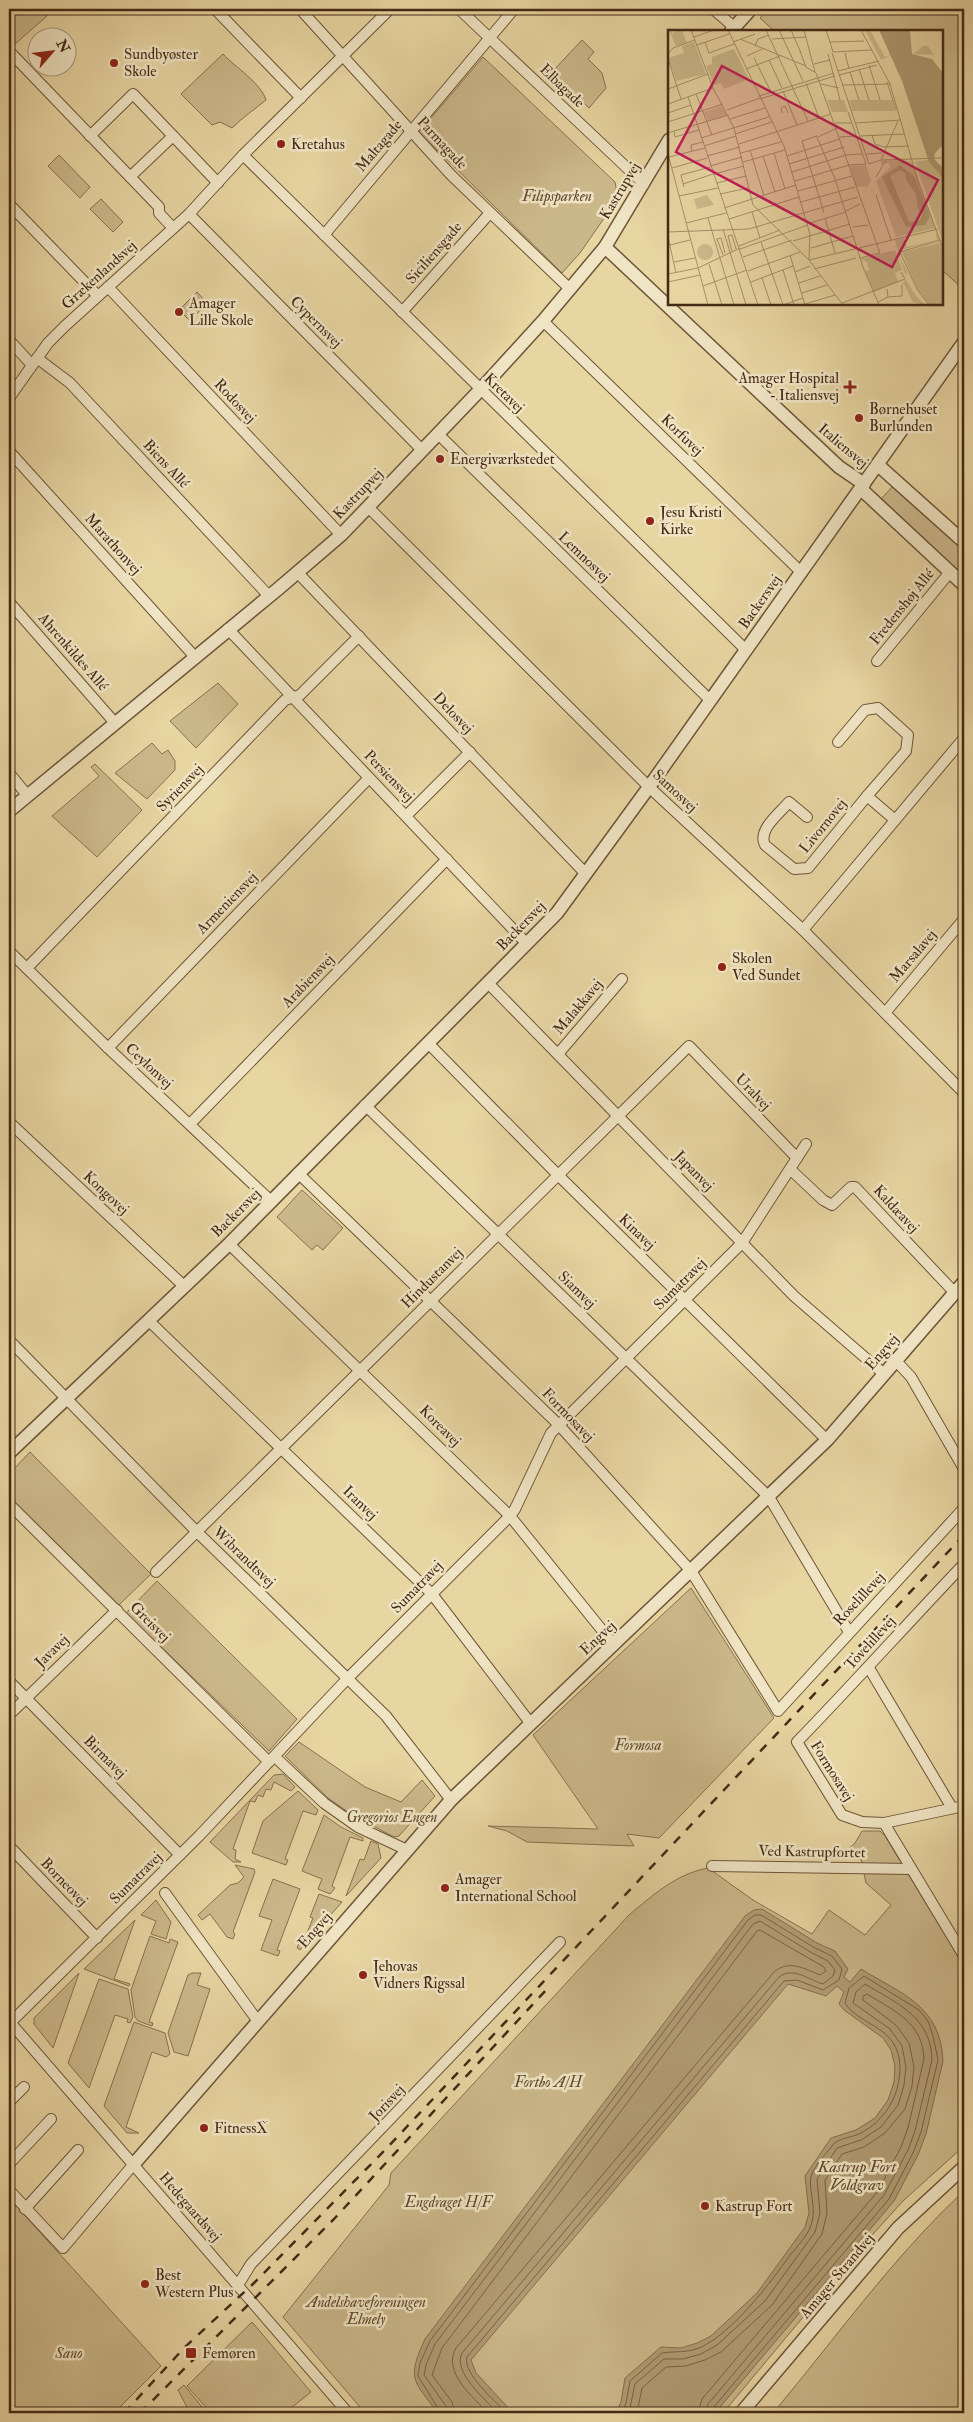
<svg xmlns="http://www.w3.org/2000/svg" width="973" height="2422" font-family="'IM FELL Double Pica',serif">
<rect width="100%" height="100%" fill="#e7d5a2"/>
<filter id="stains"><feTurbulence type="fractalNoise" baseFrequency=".004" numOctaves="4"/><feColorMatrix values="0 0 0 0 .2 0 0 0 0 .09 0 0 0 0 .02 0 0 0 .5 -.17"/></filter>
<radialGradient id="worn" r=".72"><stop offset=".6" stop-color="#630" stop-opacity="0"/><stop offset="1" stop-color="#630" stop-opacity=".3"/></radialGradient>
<g fill="#cbb88a" stroke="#887050">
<polygon points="9,9 55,9 15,44 9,38"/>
<polygon points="768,9 964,9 964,290 942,270 942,31 774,31 760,18"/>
<polygon points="582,40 594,52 588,59 602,73 606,88 589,108 552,72"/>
<path d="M223,54C235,67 261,83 266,100C254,110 243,117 232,128L220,122L212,125L181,94Z"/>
<polygon points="483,57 615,182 618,198 580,253 562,273 419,132"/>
<polygon points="59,155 90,187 80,198 48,166"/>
<polygon points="101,199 123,222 113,232 90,209"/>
<polygon points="197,292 207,303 190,321 179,310"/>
<polygon points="893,486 964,551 964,576 881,499"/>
<polygon points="218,683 238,704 196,748 170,721"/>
<polygon points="152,743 162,754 168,750 175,761 175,770 147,799 115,773"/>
<polygon points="95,764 142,810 97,857 52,816 99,776 91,767"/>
<polygon points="302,1190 343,1228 323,1250 317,1245 312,1250 277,1217"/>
<polygon points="30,1452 151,1574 119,1605 14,1501 15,1499 9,1493 9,1474"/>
<polygon points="157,1581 297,1719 269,1751 126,1613"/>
<polygon points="691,1588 774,1718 659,1838 627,1834 634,1846 527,1842 507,1831 488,1826 598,1829 533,1735"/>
<polygon points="299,1742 365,1787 401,1802 422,1780 435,1796 399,1836 394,1837 351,1814 328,1798 285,1756"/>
<polygon points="283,1774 295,1787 291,1791 274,1782 271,1790 266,1789 263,1797 258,1795 255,1802 250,1801 233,1849 236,1850 235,1859 241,1862 233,1862 210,1842 274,1775"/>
<polygon points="298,1791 318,1810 316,1815 303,1811 285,1859 288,1860 286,1865 252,1853 263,1821"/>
<polygon points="324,1815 341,1827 363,1838 363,1841 350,1837 332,1886 335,1888 330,1894 318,1889 322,1879 302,1871"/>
<path d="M862,1831H880L885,1836L964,1966V2146L903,2201L865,2243L723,2413H365L283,2317L389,2185L391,2173L629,1915C653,1895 676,1874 708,1868L753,1900L812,1934L829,1910L865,1935L891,1905L866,1883L861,1859L840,1857L855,1843Z"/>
<polygon points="371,1841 378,1844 381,1858 346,1896 360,1859 364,1860"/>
<polygon points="235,1865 254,1869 255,1872 233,1932 235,1934 233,1939 227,1937 210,1914 202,1920 198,1915 230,1885 238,1883 244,1877"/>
<polygon points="273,1879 300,1889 277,1950 280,1951 278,1956 261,1950 272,1920 259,1916"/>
<polygon points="319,1894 342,1902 300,1950 297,1948 301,1938 305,1938 313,1918 310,1917"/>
<polygon points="156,1900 171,1922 166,1939 151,1934 156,1921 141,1915"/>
<polygon points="135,1920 114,1979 130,1984 129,1986 84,1969"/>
<polygon points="150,1936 169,1943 170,1939 178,1942 149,2022 153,2023 152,2026 138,2021 135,2017 131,1990"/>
<polygon points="79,1973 53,2048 34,2024 34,2018"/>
<polygon points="192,1973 201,1973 197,1985 210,1989 188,2056 174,2052 168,2033 188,1975"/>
<polygon points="99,1979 128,1989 133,2017 130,2023 127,2022 128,2019 115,2015 89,2088 68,2063"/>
<polygon points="134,2022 165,2033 170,2054 166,2057 152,2052 126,2127 139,2133 127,2133 104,2106"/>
<path d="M964,2191V2413H773C836,2338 892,2258 964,2191Z"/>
<polygon points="9,2198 161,2366 114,2413 9,2413"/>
<polygon points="252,2322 311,2392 285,2413 211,2413 187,2386"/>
<polygon points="184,2385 207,2413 190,2413 178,2390"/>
</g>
<path fill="#b09b72" stroke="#856d4d" d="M762,1909L817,1943L835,1951L848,1969L844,1977L850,1982L861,1969C902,1994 941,2006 943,2061L926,2134L918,2155L894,2201L715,2413H616L621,2402L625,2378L661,2347L681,2348L697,2343L711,2336L757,2293L805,2227L809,2213L805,2176L831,2138L856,2130L875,2118L888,2100L894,2082L895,2066L891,2050L883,2038L844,2010L839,2004L844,1992L837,1986L826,1996L788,1984L471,2360L476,2373L513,2413H438C412,2379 407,2379 425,2339L745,1916L754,1910Z"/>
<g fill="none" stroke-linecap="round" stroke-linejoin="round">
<g stroke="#7a6244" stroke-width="1">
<path d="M441,2413L418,2376L420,2363L430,2341L748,1920L755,1915H761L815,1948L832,1956L842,1969L839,1980L823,1990L797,1980L784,1981L467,2357C462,2373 496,2402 507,2413"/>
<path d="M447,2413L446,2406L424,2375L426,2365L435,2344L753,1924L760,1921L812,1953L828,1961L835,1970L833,1976L823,1984C809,1980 793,1966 779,1977L462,2353C452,2372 486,2400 498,2413"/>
<path d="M455,2413L452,2402L432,2375L442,2348L757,1931L760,1930L824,1967L826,1971L820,1975C805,1969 789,1959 774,1972L456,2348C442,2372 473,2397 488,2413"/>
<path d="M622,2413L626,2403L630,2381L662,2353C675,2351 686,2353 699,2348C732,2334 770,2283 791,2254C797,2247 805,2238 809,2230C819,2210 808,2193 811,2177C813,2167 826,2154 832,2146C837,2138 850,2138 859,2134C885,2121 900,2096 900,2067C899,2025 860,2027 845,2003L849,1988L864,1976L919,2010L928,2021L933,2036L938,2060L921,2132L913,2153L889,2199L713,2408L711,2413"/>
<path d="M629,2413L635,2384L664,2359H683L701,2354L717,2345L765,2301L815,2232L820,2213L817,2179L837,2148L861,2140L881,2127L898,2105L904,2085L906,2067L902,2046L890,2029L853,2003L856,1992L865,1984C898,2004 931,2017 932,2060L915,2131L908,2150L884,2195L708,2404L705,2413"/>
<path d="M637,2413L642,2388L666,2367L686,2366L705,2360L721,2352L772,2305L822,2234L827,2213L825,2180L842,2154L864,2147L885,2133L905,2109L912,2086L914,2067L909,2043L896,2025L863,2000V1996L867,1994C894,2011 923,2022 924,2059L908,2128L901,2147L878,2191L702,2399L698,2413"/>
</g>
<defs>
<g id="minor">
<polyline points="215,9 301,98"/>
<polyline points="300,9 451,175 570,289"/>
<polyline points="459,9 644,184"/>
<polyline points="713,9 734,27"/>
<polyline points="9,51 159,207 159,213 173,228"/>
<polyline points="90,136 133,94 218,183"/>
<polyline points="243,155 746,650"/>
<polyline points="130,177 173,136"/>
<polyline points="9,204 98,296"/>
<polyline points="189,214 422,450"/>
<polyline points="324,235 514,9"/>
<polyline points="108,287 341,535"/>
<polyline points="402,312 489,214"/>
<polyline points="543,321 801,572"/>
<polyline points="9,340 32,365"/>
<polyline points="37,358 70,383 269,596"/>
<polyline points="9,398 48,343 65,326 189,214 243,155 390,9"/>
<polyline points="438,434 710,700"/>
<polyline points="9,451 195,657"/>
<polyline points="368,507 649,787 803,930 964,1093"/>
<polyline points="297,572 586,874"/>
<polyline points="9,602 115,723"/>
<polyline points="228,629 527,944"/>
<polyline points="877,661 950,572"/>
<polyline points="838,742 865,710 878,708 908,735 906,751 867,796"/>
<polyline points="9,773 28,796"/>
<polyline points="406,816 470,752"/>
<path d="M807,817L789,802C780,813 757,830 765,845L794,869L808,868L867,796L895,820"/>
<polyline points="803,930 964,738"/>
<polyline points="9,951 108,1048 271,1201"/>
<polyline points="27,968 285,700 300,695 359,636"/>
<polyline points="488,983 794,1296 884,1374"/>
<polyline points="885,1013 964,919"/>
<polyline points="428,1043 558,1175 827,1440"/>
<polyline points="108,1048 369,778"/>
<polyline points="558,1054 622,979"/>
<polyline points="365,1105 769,1497 849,1632"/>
<polyline points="9,1122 184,1286"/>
<polyline points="190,1124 447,859"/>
<polyline points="790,1169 823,1200 832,1205 851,1187 855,1187 955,1293"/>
<polyline points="298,1173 558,1424 691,1571 778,1711 964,1508"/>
<polyline points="229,1244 510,1516 614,1645"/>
<polyline points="149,1321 432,1594 531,1724"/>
<polyline points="9,1340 197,1532 386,1716 451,1800"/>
<polyline points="896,1361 911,1377 964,1469"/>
<polyline points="9,1504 269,1762"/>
<path d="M964,1564C908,1623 854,1683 797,1742L842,1815L862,1822L884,1823L964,1956"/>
<polyline points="156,1572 689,1046 797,1158"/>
<polyline points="869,1668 952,1808"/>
<polyline points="9,1681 180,1855"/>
<polyline points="9,1715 117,1610"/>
<polyline points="275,1757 324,1803 358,1827 407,1850"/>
<polyline points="884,1823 964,1806"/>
<polyline points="9,1846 97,1938"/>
<polyline points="712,1866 911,1869"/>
<polyline points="165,1893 257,2020"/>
<polyline points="9,2021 348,2413"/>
<polyline points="9,2024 199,1836 347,1679 510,1516 515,1509 551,1433 742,1243 806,1144"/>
<polyline points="9,2102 24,2087"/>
<polyline points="9,2164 51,2119"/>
<polyline points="9,2190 63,2248 133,2165"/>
<polyline points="25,2209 78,2150"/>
<polyline points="238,2285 251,2264 560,1942"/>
</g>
<g id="tertiary">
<polyline points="731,31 751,9"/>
<polyline points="605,247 839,467 864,484"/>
<polyline points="878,465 964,542"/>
<polyline points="861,489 964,585"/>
<polyline points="9,811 278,589 341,535 368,507 480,390 543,321 605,247 669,140"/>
<polyline points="9,1453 229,1244 557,913 649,787 964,342"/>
<polyline points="133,2165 451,1800 827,1440 964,1282"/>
<polyline points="741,2413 898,2228 964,2167"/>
</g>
</defs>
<use href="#minor" stroke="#6e5438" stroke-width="12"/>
<use href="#tertiary" stroke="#6e5438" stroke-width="15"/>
<use href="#minor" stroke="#efe4c3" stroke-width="10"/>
<use href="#tertiary" stroke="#efe4c3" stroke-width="12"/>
<g stroke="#452915" stroke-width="2.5" stroke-dasharray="9 9" stroke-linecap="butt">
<polyline points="124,2413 185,2347 254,2283 384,2151 964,1535"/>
<polyline points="140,2413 334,2219 547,1989"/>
</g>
</g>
<g fill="#8f2418" stroke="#efe4c3" stroke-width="2">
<circle cx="114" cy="63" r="5"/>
<circle cx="281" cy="144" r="5"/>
<circle cx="179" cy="312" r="5"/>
<path d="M847.5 379.5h5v5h5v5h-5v5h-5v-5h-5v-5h5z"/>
<circle cx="859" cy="418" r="5"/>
<circle cx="440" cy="459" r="5"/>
<circle cx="650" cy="521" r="5"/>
<circle cx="722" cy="967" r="5"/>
<circle cx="445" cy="1888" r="5"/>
<circle cx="363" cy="1975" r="5"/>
<circle cx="204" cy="2128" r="5"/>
<circle cx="705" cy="2206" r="5"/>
<circle cx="145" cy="2284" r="5"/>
<rect x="185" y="2347" width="12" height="12" rx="2.5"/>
</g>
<g text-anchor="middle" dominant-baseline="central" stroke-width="5" stroke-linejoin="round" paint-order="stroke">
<g font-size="15" fill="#452915" stroke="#efe4c3" text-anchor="start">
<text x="124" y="54">Sundbyøster<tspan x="124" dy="17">Skole</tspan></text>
<text x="291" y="144">Kretahus</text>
<text x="189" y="303">Amager<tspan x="189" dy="17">Lille Skole</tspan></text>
<text x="839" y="378" text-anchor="end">Amager Hospital<tspan x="839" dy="17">- Italiensvej</tspan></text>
<text x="869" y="409">Børnehuset<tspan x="869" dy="17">Burlunden</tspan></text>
<text x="450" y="459">Energiværkstedet</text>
<text x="660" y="512">Jesu Kristi<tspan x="660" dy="17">Kirke</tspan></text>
<text x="732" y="958">Skolen<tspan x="732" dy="17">Ved Sundet</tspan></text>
<text x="455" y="1879">Amager<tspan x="455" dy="17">International School</tspan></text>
<text x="373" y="1966">Jehovas<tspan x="373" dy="17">Vidners Rigssal</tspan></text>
<text x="214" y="2128">FitnessX</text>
<text x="715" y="2206">Kastrup Fort</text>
<text x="155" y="2275">Best<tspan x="155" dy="17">Western Plus</tspan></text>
<text x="202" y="2353">Femøren</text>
</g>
<g font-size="15" fill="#452915" stroke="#efe4c3">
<text transform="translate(562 86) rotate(44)">Elbagade</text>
<text transform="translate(442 143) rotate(47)">Parmagade</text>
<text transform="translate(379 146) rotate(-50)">Maltagade</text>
<text transform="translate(620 191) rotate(-59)">Kastrupvej</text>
<text transform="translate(434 253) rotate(-49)">Siciliensgade</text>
<text transform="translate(99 275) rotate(-42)">Grækenlandsvej</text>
<text transform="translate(316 322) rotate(45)">Cypernsvej</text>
<text transform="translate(504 393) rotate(44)">Kretavej</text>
<text transform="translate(235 401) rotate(47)">Rodosvej</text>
<text transform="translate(682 435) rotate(44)">Korfuvej</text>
<text transform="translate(843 446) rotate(40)">Italiensvej</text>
<text transform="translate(166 464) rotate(47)">Biens Allé</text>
<text transform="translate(358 494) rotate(-46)">Kastrupvej</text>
<text transform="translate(113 544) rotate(48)">Marathonvej</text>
<text transform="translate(584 557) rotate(44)">Lemnosvej</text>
<text transform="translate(760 602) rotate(-55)">Backersvej</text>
<text transform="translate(902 607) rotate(-51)">Fredenshøj Allé</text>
<text transform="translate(73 652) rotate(49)">Ahrenkildes Allé</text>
<text transform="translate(453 713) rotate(46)">Delosvej</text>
<text transform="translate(389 776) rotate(46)">Persiensvej</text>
<text transform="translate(180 788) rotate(-46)">Syriensvej</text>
<text transform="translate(675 791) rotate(43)">Samosvej</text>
<text transform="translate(823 826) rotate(-51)">Livornovej</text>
<text transform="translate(227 903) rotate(-46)">Armeniensvej</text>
<text transform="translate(521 926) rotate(-46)">Backersvej</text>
<text transform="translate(913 956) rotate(-50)">Marsalavej</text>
<text transform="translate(308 981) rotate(-46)">Arabiensvej</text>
<text transform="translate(578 1007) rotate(-50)">Malakkavej</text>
<text transform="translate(149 1066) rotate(43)">Ceylonvej</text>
<text transform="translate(753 1092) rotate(46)">Uralvej</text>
<text transform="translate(694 1171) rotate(46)">Japanvej</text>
<text transform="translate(106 1193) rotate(43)">Kongovej</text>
<text transform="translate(896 1209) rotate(47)">Kaldæavej</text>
<text transform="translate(236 1213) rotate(-45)">Backersvej</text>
<text transform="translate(637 1232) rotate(44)">Kinavej</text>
<text transform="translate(432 1278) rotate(-45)">Hindustanvej</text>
<text transform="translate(680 1284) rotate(-45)">Sumatravej</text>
<text transform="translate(577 1290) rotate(44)">Siamvej</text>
<text transform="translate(882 1352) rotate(-49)">Engvej</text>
<text transform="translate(568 1415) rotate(46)">Formosavej</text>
<text transform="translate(440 1426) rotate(45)">Koreavej</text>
<text transform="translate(360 1503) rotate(44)">Iranvej</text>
<text transform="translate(244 1557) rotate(44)">Wibrandtsvej</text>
<text transform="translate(417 1587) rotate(-46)">Sumatravej</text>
<text transform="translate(859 1599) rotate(-47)">Roselillevej</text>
<text transform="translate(150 1622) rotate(45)">Greisvej</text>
<text transform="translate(598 1638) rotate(-43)">Engvej</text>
<text transform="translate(870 1643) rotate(-48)">Tovelillevej</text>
<text transform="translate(52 1651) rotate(-44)">Javavej</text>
<text transform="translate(105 1757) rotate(45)">Birmavej</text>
<text transform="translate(832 1771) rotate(58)">Formosavej</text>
<text transform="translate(812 1852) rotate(1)">Ved Kastrupfortet</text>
<text transform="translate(136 1878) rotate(-45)">Sumatravej</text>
<text transform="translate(64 1882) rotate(46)">Borneovej</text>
<text transform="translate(315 1930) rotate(-49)">Engvej</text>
<text transform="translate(387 2103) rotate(-47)">Jorisvej</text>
<text transform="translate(190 2207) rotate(49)">Hedegaardsvej</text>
<text transform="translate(837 2276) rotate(-50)">Amager Strandvej</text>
</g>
<g font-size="15" font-style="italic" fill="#60462c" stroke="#efe4c3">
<text x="557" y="196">Filipsparken</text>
<text x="638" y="1745">Formosa</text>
<text x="392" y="1817">Gregorios Engen</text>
<text x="548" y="2082">Fortbo A/H</text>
<text x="448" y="2202">Engdraget H/F</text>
<text x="366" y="2302">Andelshaveforeningen<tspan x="366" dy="17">Elmely</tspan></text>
<text x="69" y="2353">Sano</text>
</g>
<g font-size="16" font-style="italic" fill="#60462c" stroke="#efe4c3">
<text x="857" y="2167">Kastrup Fort<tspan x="857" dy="18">Voldgrav</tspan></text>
</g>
</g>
<g transform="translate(668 30)">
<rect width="275" height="275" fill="#e7d5a2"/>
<path d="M1,0L6,4V0H14L19,13L8,16ZM197,0H202L217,27L223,25L213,30ZM26,12L38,44L8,51L0,28L16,23L14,16ZM255,16H260L266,25L245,24ZM66,19L81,49L56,59L53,53L46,55L38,36L44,34V27ZM159,70H176L180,82H164ZM181,70H224L227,81H184ZM53,76L59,85L40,91L36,82ZM235,130L244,132L268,198L228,207L208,151L222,137L220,133L213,135V131ZM260,130L275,148V212L247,132ZM198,135L203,151L194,165L199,156L188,157L182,136ZM39,165L46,175L29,179L26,169ZM267,201L271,210L233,220L232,228L240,244L237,243L232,229L227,210L236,208L239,217L269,210ZM272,213L275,224V275H262L250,260L234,222ZM29 222a8 8 0 1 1 16 0a8 8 0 1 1-16 0ZM227,220L234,240L227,243L230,252L206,262L197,241L201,240L199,232L193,229ZM238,250L248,266L256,275L245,272L236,254L233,255Z" fill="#cbb88a"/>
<path d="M211,0H242L244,24L264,29L275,43V115L267,123L266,129L275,138V148L261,132L234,51ZM232,135L247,147L262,186L257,195L238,197L214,147ZM232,140L237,143L238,150L248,164L250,179L254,185L252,190L241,192L222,146Z" fill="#b09b72" fill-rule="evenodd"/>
<path fill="none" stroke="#a6906a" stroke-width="1" d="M23,0L45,58L66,98L85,175L141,230L175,275M60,0L116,116L142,204L141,230M98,0L140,91M111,0L135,51M123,0L133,23M136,0L147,42M158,0L162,12L196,11M193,0L222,54L249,148L275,219M26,7L46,0M72,9L138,36M104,9L138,7M37,12L41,23L66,14M65,12L87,4M162,12L165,22L204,20M29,15L61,4M87,16L90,9L101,5M132,21L138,37L148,43L212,223L192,228M164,23L201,134L213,130L274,128M177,23L181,39M0,24L5,18L27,10M160,24L172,70M79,26L94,19M86,28L103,62M0,29L13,69M101,30L114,58M146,34L162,30M201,35L212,70M78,39L112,26M191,39L201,70M170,41L211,31M182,42L191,70M171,45L209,35M219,52L228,80M138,53L151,88M153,54L171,58M175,55L222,54M0,59L40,44M115,61L129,95M28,64L44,105M91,66L166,43M20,67L90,275M92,69L167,46M0,74L45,58M59,80L92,68M0,83L23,75M114,83L113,78L117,76L120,83M62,89L97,78M0,92L55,74M167,93H183M187,93L233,90M6,101L61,85M0,103L6,101L7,107L31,100M67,104L104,92M148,105L167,149L195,237L211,275M204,105L207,114L216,117L241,116M149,106L134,111L156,183M192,106L236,104M150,107L169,98M172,107L188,106M33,108L101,87M71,114L163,84M36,116L68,106M82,120L96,166M24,121L23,115L35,112M73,123L113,112M106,123L117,159M0,124L40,275M198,124L214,123M39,126L72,117M95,126L107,162M119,126L172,109M1,127L37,118M213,130L230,91M75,132L117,120M121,134L176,117M42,136L74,127M4,138L39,128M124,142L178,125L194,124M46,144L76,136M208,147L218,130M127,151L181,135L198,134L180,82M49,153L78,146M15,154L48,143M16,157L13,145L42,137M130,161L184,146M52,164L80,158M208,165L223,210M11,166L50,158M133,172L187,157M56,178L128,155M178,181L192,174M84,182L92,208M40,188L66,275M157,188L167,223M61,189L131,167M18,193L58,183M139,194L178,182M185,197L200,195M55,199L78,275M0,202L81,199L190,167M0,207L8,243M125,211L182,194M93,212L115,275M2,215L22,210M71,216L112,200M143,218L185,206M72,219L140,195M64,221L60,206L64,205L68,219M55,225L49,209L53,208L57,223M122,225L137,275M75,227L124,210M141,230L270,199M6,232L27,228M41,234L54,275M146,239L188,228M115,240L126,275M80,241L132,222M127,242L142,236M0,244L30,238L72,218M94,248L103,275M0,252L32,245M83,252L125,236M131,253L152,246M35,256L79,240M134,263L159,255M220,267L234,266V255M210,272L220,267L219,259M174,273L237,249L233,242M137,274L167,265M115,275L135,268M261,275L249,259L232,222L273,210"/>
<path fill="#c2185b" fill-opacity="0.15" stroke="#c2185b" stroke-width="2.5" d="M54,36L270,150L224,237L8,122Z"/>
<rect width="275" height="275" fill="none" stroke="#452915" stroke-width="2.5"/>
</g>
<rect width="973" height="2422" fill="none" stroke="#e7d5a2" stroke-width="30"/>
<rect x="10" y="10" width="953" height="2402" fill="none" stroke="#452915" stroke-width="2.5"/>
<rect x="15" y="15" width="943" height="2392" fill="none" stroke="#452915"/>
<g transform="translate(52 52) rotate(62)"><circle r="24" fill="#efe4c3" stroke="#ab997d"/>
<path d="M0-4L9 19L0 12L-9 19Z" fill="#8f2418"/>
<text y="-8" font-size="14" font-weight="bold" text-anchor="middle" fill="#452915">N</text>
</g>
<rect width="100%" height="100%" filter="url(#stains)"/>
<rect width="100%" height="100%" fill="url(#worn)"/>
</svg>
